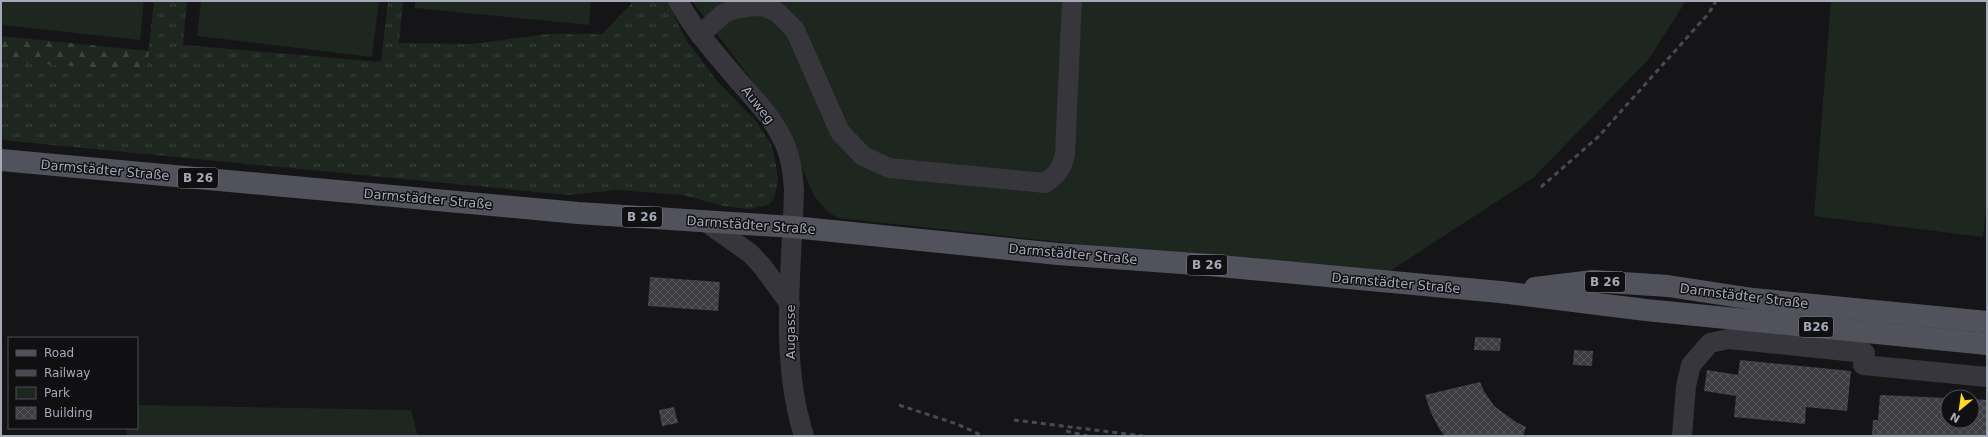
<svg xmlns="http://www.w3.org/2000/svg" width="1988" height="437" font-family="'DejaVu Sans',sans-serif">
<defs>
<pattern id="grass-tufts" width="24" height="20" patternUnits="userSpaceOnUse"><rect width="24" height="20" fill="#1d261f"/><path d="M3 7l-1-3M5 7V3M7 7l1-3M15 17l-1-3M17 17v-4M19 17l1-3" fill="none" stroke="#3b433d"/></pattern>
<pattern id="forest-firs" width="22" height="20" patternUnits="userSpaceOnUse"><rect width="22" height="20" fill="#1d261f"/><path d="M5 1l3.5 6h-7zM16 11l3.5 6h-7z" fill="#3b433d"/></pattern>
<pattern id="building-cross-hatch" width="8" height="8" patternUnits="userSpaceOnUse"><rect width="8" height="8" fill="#3d3d42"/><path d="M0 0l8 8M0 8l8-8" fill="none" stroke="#56565b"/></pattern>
</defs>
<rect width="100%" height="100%" fill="#151517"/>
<polygon fill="url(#grass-tufts)" points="154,1 187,1 183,45 381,62 388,1 403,1 399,43 472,44 547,34 602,34 631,4 631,1 667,1 686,40 718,82 757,122 771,144 776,165 778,182 774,199 768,205 749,209 723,206 683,195 617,190 568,195 1,140 1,61 146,72"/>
<polygon fill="url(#forest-firs)" points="1,36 149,51 146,72 1,61"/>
<g fill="#1d261f">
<polygon points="1,1 144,1 140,40 1,25"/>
<polygon points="201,1 379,1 372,57 197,36"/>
<polygon points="415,1 591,1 589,25 415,8"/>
<polygon points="692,1 1686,1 1648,60 1533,178 1387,273 1373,276 838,218 828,212 814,196 781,119"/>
<polygon points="1831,1 1987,1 1987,199 1983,237 1814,216"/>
<polygon points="137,405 411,410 418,436 127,436 127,428 137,428"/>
</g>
<g fill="url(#building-cross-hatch)">
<polygon points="650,277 720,282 718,311 648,306"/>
<polygon points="1475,337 1501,338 1500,351 1474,350"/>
<polygon points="1574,350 1593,351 1592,366 1573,365"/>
<polygon points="1740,360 1851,371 1847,411 1806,407 1805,424 1734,417 1736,396 1704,391 1707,370 1738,375"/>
<polygon points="1480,382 1484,391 1494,406 1516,422 1526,427 1523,436 1445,436 1440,430 1431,413 1425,395"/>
<polygon points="1880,395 1948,398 1948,421 1972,421 1972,399 1987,400 1987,436 1872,436 1873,420 1878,420"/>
<polygon points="674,407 678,423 662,426 659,410"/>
</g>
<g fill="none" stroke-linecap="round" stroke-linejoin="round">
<g stroke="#36363c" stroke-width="20">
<path d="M678,1C695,32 720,59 743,86C758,103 773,119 783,140C791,156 793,173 794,190C792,272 779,357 804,436"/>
<path d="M700,35L723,14L734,9L754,6L765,7L777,12L795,30L840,132L863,156L889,168L1045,183C1057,175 1063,167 1065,153L1072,1"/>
<polyline points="706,222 751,254 762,266 790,304"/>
<polyline points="1682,436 1686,386 1691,365 1710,343 1729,339 1865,353 1863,365 1987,377"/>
</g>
<g stroke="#52525c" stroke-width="22">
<polyline points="1,160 578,213 793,227 1058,254 1209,265 1500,292 1646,310 1987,344"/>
<polyline points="1535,288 1593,281 1668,286 1753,299 1987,322"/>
</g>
<g stroke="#494952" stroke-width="3" stroke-dasharray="5 4" stroke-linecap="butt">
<polyline points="1541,187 1598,137 1709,13 1716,1"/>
<polyline points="899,405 957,424 983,436"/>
<polyline points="1014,420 1143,436"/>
<polyline points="1066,431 1088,436"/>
</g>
</g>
<g text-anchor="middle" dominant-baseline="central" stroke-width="3" stroke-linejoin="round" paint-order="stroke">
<g fill="#101012" stroke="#797b86" stroke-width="1">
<rect x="178" y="168" width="40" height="20" rx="3"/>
<rect x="622" y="207" width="40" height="20" rx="3"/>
<rect x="1187" y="255" width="40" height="20" rx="3"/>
<rect x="1585" y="272" width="40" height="20" rx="3"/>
<rect x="1799" y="317" width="34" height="20" rx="3"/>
</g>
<g font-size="12" font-weight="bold" fill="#a6a9b8">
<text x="198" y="178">B 26</text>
<text x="642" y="217">B 26</text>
<text x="1207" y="265">B 26</text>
<text x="1605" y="282">B 26</text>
<text x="1816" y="327">B26</text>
</g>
<g font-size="13" fill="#a6a9b8" stroke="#101012">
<text transform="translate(758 105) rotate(52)">Auweg</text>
<text transform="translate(105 170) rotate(5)">Darmstädter Straße</text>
<text transform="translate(428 199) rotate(5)">Darmstädter Straße</text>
<text transform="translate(751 225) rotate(4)">Darmstädter Straße</text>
<text transform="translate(1073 254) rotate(5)">Darmstädter Straße</text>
<text transform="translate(1396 283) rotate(5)">Darmstädter Straße</text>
<text transform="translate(1744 296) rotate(7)">Darmstädter Straße</text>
<text transform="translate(790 332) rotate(-90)">Augasse</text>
</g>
</g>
<rect width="1988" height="437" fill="none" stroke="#a6a9b8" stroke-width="4"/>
<rect x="8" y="337" width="130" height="92" fill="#101012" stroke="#4c4d54"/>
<rect x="16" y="350" width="20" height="6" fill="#52525c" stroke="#4c4d54"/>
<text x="44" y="357" font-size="12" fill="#a6a9b8">Road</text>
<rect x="16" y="370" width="20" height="6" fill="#494952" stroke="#4c4d54"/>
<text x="44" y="377" font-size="12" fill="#a6a9b8">Railway</text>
<rect x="16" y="387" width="20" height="12" fill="#1d261f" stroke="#4c4d54"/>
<text x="44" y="397" font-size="12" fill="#a6a9b8">Park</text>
<rect x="16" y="407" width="20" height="12" fill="url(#building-cross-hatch)" stroke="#4c4d54"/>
<text x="44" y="417" font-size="12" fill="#a6a9b8">Building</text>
<g transform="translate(1960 409) rotate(209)"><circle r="19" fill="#101012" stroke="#4c4d54"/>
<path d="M0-3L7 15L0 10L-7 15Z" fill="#feda27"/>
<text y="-6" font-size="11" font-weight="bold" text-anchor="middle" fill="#a6a9b8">N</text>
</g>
</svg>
